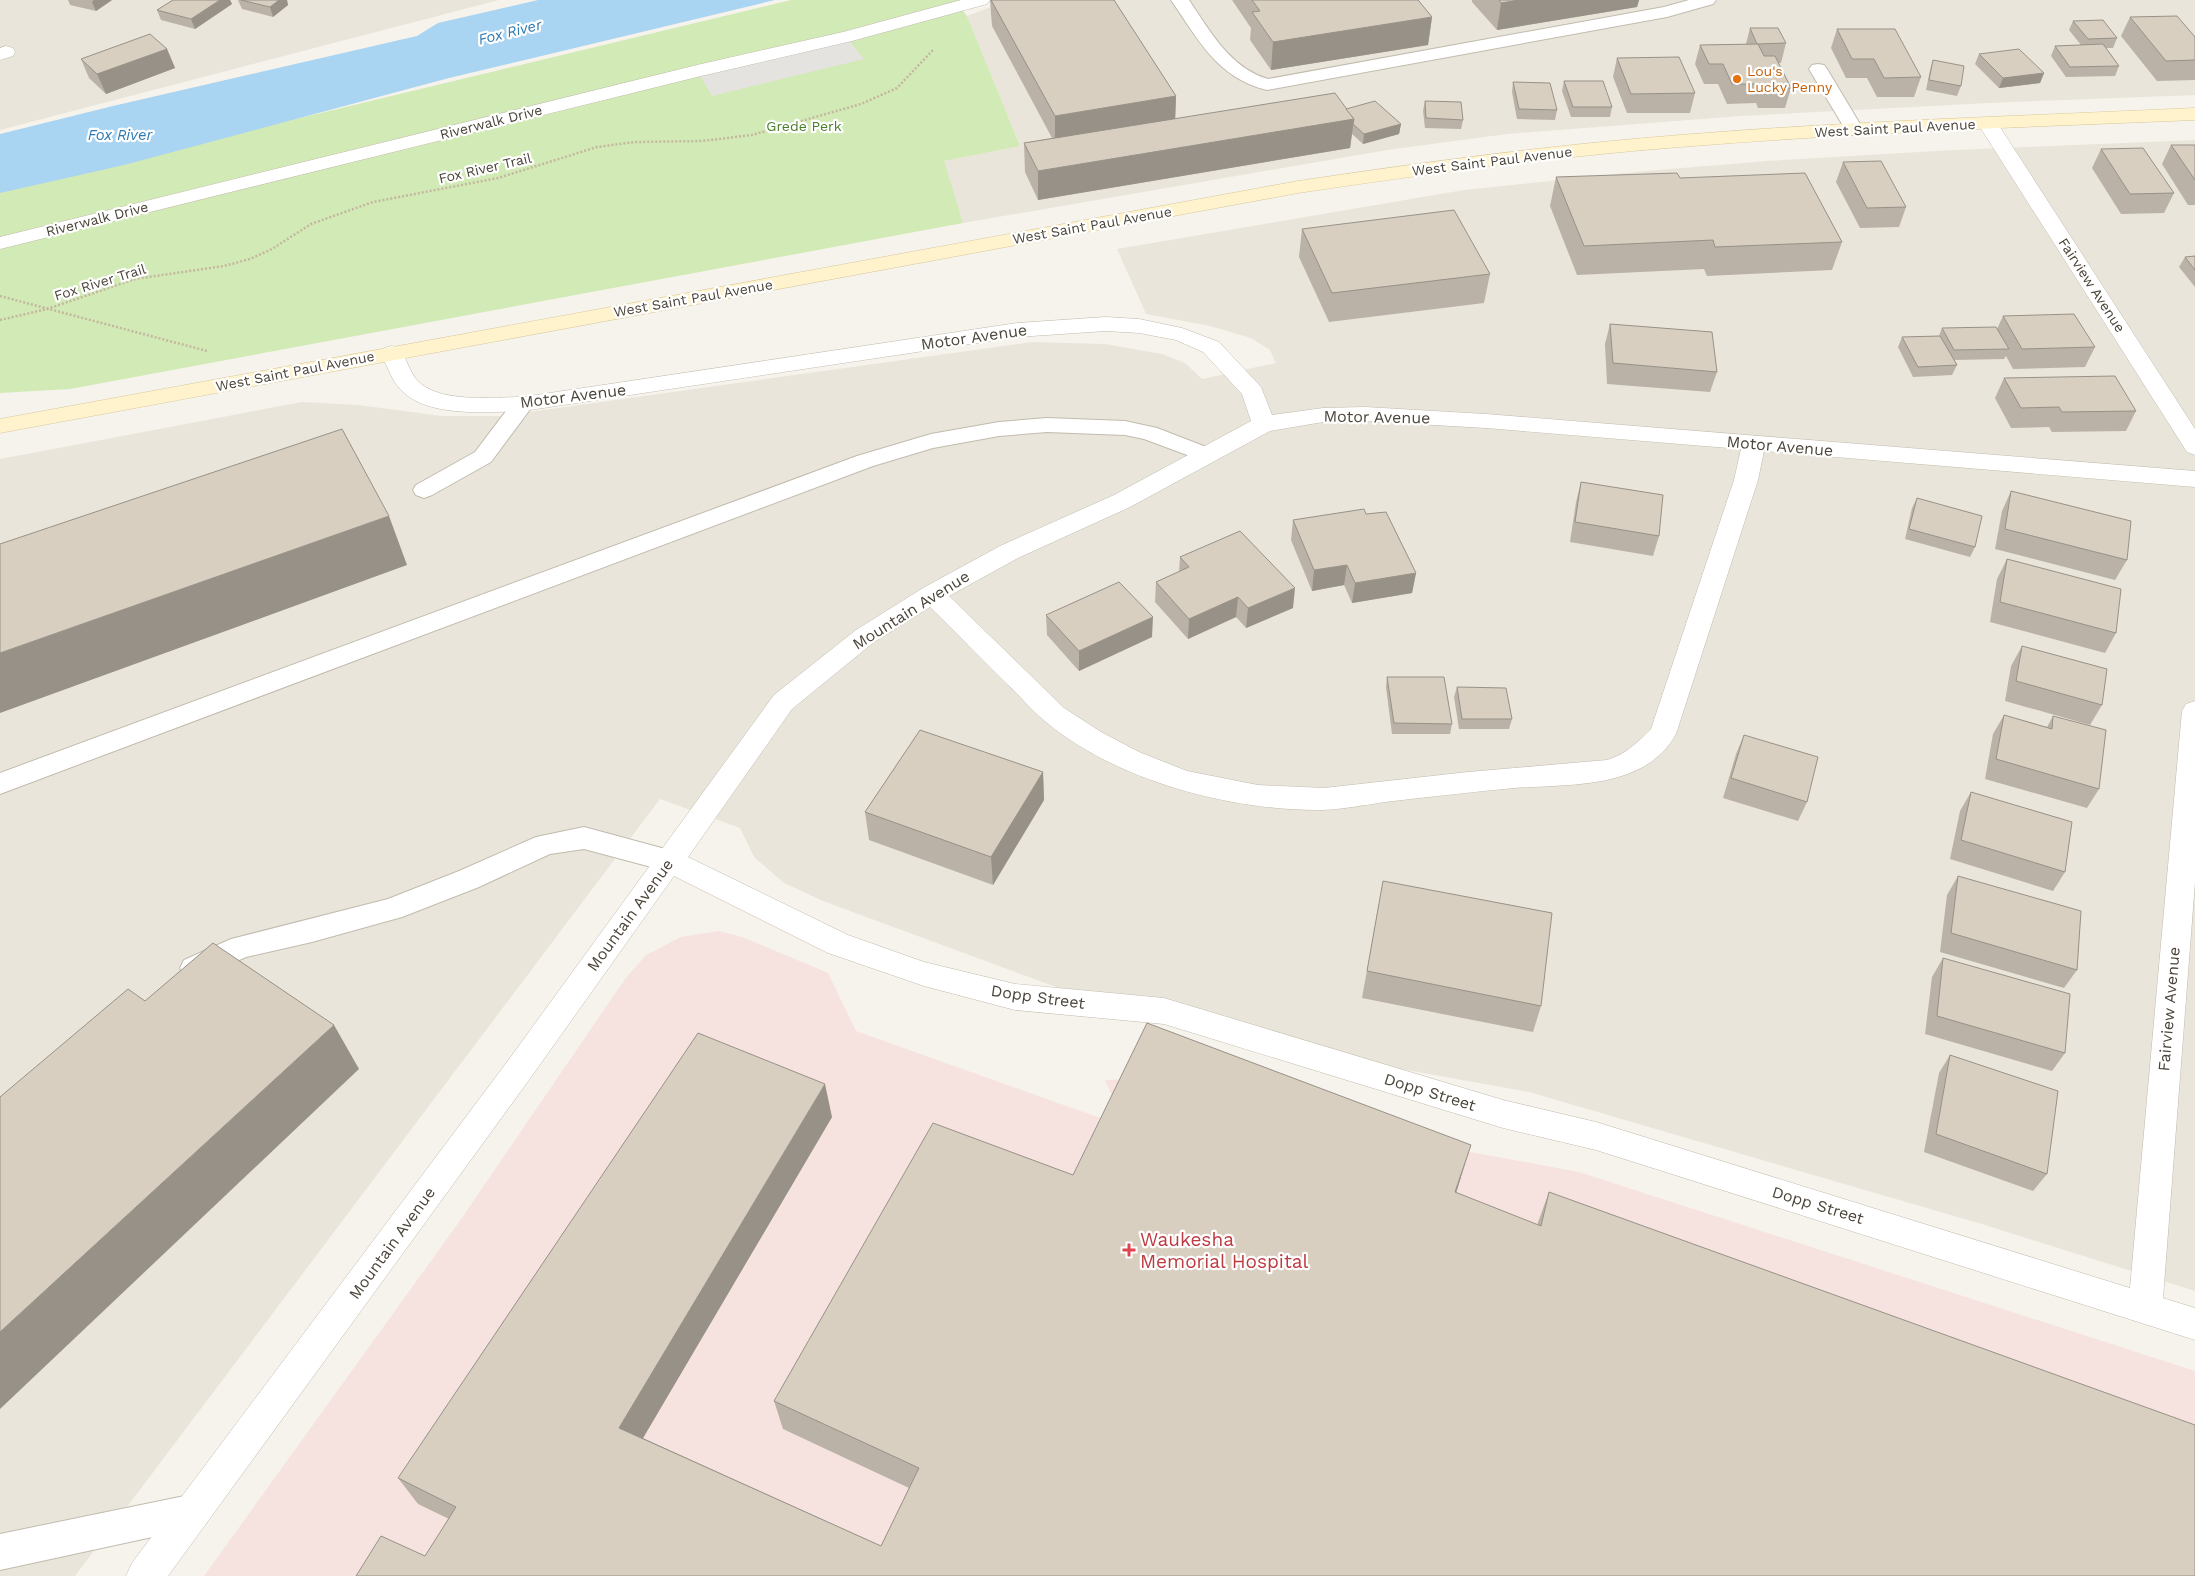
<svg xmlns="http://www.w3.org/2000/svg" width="2195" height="1576" font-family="'Work Sans',sans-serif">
<rect width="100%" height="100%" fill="#f6f3ec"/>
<g fill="#eae5da">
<polygon points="0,0 499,0 0,130"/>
<polygon points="1009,0 2195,0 2195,95 1989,103 1741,116 1507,134 1387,150 963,223 943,161 1020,146 967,16"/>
<polygon points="2195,140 2195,1291 1985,1225 1529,1092 1396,1068 1110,1007 823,901 784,883 754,857 740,828 660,799 75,1576 0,1576 0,459 302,402 358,405 442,416 500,416 1032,342 1105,344 1162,354 1185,363 1202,379 1276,363 1270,350 1251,338 1210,326 1146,314 1117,249 1464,190 1634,172 1767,161 1953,150"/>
</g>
<polygon fill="#f6e3e0" points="719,931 742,937 828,973 856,1031 1106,1120 1119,1112 1105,1080 1124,1079 1248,1111 1579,1172 2195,1371 2195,1576 204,1576 459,1222 625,979 646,955 681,937"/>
<polygon fill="#d2eab5" points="791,0 962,0 957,3 967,16 1020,146 944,161 963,223 70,389 0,393 0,190"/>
<polygon fill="#e5e3e0" points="846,37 864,59 712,96 697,71"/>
<polygon fill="#a9d4f2" points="538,0 775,0 449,78 124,165 0,193 0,134 113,106 417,36 438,23"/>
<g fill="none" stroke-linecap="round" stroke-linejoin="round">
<defs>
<g id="lane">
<path d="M1171,0H1189C1210,31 1230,68 1268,79L1664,7L1689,0H1716L1713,4L1667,17L1267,90C1217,78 1198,39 1171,0Z"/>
<polygon points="1818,64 1824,65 1827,69 1863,129 1861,133 1854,135 1847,133 1845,129 1809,69 1812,65"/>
<polygon points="523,397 531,399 534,404 491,462 432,495 424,498 416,495 413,490 416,485 475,452 515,399"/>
<polygon points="1047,418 1125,421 1157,428 1214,450 1217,455 1214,460 1206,462 1144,439 1125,435 1047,432 999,436 933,448 873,466 0,794 0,773 857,456 931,434 999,422"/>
<polygon points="584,827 680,853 684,861 680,869 670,872 584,849 550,854 479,887 402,917 312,942 246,957 194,980 184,976 180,968 184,960 231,939 388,899 459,871 536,837"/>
<polygon points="194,1494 206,1499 211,1511 206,1523 194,1528 0,1570 0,1534"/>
</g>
<g id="street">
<polygon points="961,0 990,0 987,4 852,41 697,77 0,249 0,237 697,65 843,32"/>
<polygon points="6,46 13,48 15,52 13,56 0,60 0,48"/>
<polygon points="1988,118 1995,120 1998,124 2195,429 2195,455 2187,452 1978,124 1981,120"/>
<path d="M1106,317L1139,319L1182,328L1219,342L1261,387L1272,415L1323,408L1365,407L1486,414L2195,471V487L1764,451L1758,480L1676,734C1645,790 1569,784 1514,788C1471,792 1428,797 1385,802C1365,805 1344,809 1323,810C1231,811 1117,781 1046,722C1032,711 1020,696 1007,684C981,658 956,633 930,607L874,642L792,709L688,857L848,935L924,962L1015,984L1164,998L1503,1100L1596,1122L2130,1288L2182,711L2186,704L2195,701V882L2163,1298L2195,1308V1340L1596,1150L1503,1128L1164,1024L1015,1010L924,986L828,953L674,876L529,1080L168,1576H126L132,1563L507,1062L774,695L856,630L923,588L1000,546L1114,495L1251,421L1242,394L1203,352L1176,340L1139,333L1106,331L1017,337L523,411C488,412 427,418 401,390C391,380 387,365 381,353L384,348L392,346L400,348C406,358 409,370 416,379C437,404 493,397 523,397L1017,323ZM1365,421L1486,428L1741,449L1734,480L1651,729C1638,742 1625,755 1607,760L1468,772L1324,788L1258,785L1187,771L1139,752L1101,732L1064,708L949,596L1018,558L1130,507L1270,431L1323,422Z"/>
</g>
<path id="secondary" d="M2195,108V120C2023,127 1851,133 1680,147C1552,157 1425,174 1298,193L0,433V419L1298,181C1425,162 1552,145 1680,135C1851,121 2023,116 2195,108Z"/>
</defs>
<use href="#lane" stroke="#c2bbae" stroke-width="2"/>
<use href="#street" stroke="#c2bbae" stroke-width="1"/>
<use href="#secondary" stroke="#d6c79b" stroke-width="1"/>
<g stroke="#c4b79f" stroke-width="2.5" stroke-dasharray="2 2" stroke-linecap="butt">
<polyline points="0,296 207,351"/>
<polyline points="0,320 47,309 135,279 224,266 250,259 272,249 311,224 373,202 498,178 597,147 635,142 702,141 752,135 861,104 897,88 933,50"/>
</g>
<use href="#lane" fill="#fff" fill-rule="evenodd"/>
<use href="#street" fill="#fff" fill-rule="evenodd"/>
<use href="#secondary" fill="#fff3cd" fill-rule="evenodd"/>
</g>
<g fill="#bab2a6">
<polygon points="68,0 112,0 96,11 70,5"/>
<polygon points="173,0 230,0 232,4 195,29 161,20 157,10"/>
<polygon points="238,0 287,0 288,5 273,17 242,9"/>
<polygon points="990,0 1114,0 1176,96 1175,119 1346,109 1401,124 1399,134 1363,144 1352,134 1350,148 1038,200 1025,172 1024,143 1052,138 992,26"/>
<polygon points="1232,0 1418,0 1432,17 1428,45 1271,70 1250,40 1251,28"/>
<polygon points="1472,0 1639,0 1637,7 1497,30 1472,2"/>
<polygon points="2130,17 2195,37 2195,80 2157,81 2121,36"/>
<polygon points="2073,21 2117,38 2113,48 2106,48 2119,66 2115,76 2066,77 2051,56 2055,46 2081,45 2069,30"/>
<polygon points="1750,28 1786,43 1781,63 1778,63 1791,88 1785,108 1758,108 1756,103 1727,104 1718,84 1704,84 1695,64 1700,45 1746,44"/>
<polygon points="1837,29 1921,77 1914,97 1877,97 1867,78 1846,78 1831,48"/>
<polygon points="167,49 175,68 106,94 89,78 81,59"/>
<polygon points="1979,54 2044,73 2040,83 1999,88 1975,64"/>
<polygon points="1617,58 1695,93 1690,113 1627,113 1613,77"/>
<polygon points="1933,60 1961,86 1957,96 1926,90 1930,70"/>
<polygon points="1564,81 1612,107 1610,117 1571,117 1562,91"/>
<polygon points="1513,82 1557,110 1555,120 1517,119 1512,92"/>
<polygon points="1425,101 1463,120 1461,129 1425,128 1423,111"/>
<polygon points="2171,145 2195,145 2195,205 2188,205 2162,164"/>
<polygon points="2101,149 2174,193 2164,213 2121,214 2092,168"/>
<polygon points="1843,162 1906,207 1899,227 1860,228 1836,182"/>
<polygon points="1556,177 1680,178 1842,242 1832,270 1707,276 1704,269 1577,275 1550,206"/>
<polygon points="1302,229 1490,274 1484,303 1329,322 1299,257"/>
<polygon points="2195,256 2195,287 2179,267 2185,257"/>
<polygon points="2003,316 2095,347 2085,367 2013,369 2006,356 2004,359 1954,360 1957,365 1952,375 1913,377 1898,347 1902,337 1939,336 1942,328 1997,329"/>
<polygon points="1610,324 1717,372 1710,392 1607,384 1605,344"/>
<polygon points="2004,378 2136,411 2126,431 2052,432 2049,427 2011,428 1995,398"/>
<polygon points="1581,482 1659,536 1653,556 1570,542 1576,502"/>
<polygon points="2011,491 2127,560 2115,580 1995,549 2002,511"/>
<polygon points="1917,498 1975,547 1970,557 1905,539 1912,508"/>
<polygon points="1293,520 1416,573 1412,593 1352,603 1344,585 1312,591 1291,540"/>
<polygon points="1180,557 1293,608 1246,628 1236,617 1188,639 1155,602 1156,582 1179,572"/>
<polygon points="2007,559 2116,633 2105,653 1990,622 1997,579"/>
<polygon points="1046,615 1152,637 1079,671 1047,635"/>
<polygon points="2022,646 2102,705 2090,725 2005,701 2011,666"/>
<polygon points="1387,677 1452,724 1450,734 1392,734 1386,687"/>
<polygon points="1457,687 1512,719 1509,729 1459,729 1454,697"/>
<polygon points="2004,715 2047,727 2053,716 2099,789 2087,808 1985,779 1993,734"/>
<polygon points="1744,735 1807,802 1798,821 1723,798 1736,754"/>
<polygon points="1043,772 1044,800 993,885 869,840 865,812"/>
<polygon points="1971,792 2065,872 2053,891 1950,859 1960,811"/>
<polygon points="1958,876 2077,970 2064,988 1940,952 1947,895"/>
<polygon points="1383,881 1541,1006 1533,1032 1362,998"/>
<polygon points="1943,958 2065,1053 2052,1071 1925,1034 1932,977"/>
<polygon points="1950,1055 2047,1174 2033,1191 1924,1152 1939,1073"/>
<polygon points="832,1117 643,1438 881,1546 909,1488 783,1429 774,1401 1073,1175 1461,1177 1456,1193 1537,1225 1549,1192 2195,1576 425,1556 449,1519 418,1504 398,1478"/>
</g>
<g fill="#979187">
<polygon points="94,0 112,0 96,11 92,2"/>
<polygon points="220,0 230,0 232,4 195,29 191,19"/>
<polygon points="279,0 287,0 288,5 273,17 270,7"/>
<polygon points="1519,0 1639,0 1637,7 1497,30 1501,3"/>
<polygon points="1432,17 1428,45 1271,70 1273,42"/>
<polygon points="167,49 175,68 106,94 97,74"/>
<polygon points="2044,73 2040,83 1999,88 2003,78"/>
<polygon points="1176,96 1175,125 1055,145 1055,116"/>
<polygon points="1354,119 1350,148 1038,200 1038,171"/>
<polygon points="1401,124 1399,134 1363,144 1364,134"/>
<polygon points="389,516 407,565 0,713 0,653"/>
<polygon points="1347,565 1344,585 1312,591 1314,570"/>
<polygon points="1416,573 1412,593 1352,603 1355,583"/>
<polygon points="1295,588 1293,608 1246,628 1248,608"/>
<polygon points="1238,597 1236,617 1188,639 1189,619"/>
<polygon points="1153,617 1152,637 1079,671 1079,651"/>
<polygon points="1043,772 1044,800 993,885 991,857"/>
<polygon points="334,1025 359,1069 0,1409 0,1332"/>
<polygon points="825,1084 832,1117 633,1455 619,1428"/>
<polygon points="1471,1145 1461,1177 1446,1224 1455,1192"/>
</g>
<g fill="#d8cfc1" stroke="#979187">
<polygon points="173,0 220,0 191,19 157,10"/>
<polygon points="241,0 279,0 270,7"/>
<polygon points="991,0 1114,0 1176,96 1055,116"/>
<polygon points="1252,0 1418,0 1432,17 1273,42 1252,12 1260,11"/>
<polygon points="1499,0 1519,0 1501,3"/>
<polygon points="2177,16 2195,37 2195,60 2166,61 2130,17"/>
<polygon points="2103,20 2117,38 2088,39 2073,21"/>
<polygon points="1750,28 1778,28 1786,43 1757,44"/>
<polygon points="1837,29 1895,29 1921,77 1884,78 1874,59 1852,59"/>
<polygon points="150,34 167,49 97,74 81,59"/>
<polygon points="1758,44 1764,56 1775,56 1791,88 1764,89 1761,84 1732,84 1723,64 1709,64 1700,45"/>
<polygon points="2103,44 2119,66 2070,67 2055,46"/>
<polygon points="2019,49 2044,73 2003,78 1979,54"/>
<polygon points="1679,57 1695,93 1631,94 1617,58"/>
<polygon points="1933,60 1964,66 1961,86 1929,80"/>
<polygon points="1564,81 1603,81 1612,107 1573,107"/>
<polygon points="1513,82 1550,83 1557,110 1519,109"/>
<polygon points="1335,93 1354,119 1038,171 1024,143"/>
<polygon points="1375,101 1401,124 1364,134 1353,124 1354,119 1346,109"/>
<polygon points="1425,101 1461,102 1463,120 1426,118"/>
<polygon points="2171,145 2195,145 2195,180"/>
<polygon points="2143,148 2174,193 2130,194 2101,149"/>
<polygon points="1881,161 1906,207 1867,208 1843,162"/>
<polygon points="1677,173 1680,178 1805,173 1842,242 1715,247 1713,240 1584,246 1556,177"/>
<polygon points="1454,210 1490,274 1332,293 1302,229"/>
<polygon points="2195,256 2195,270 2185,257"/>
<polygon points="2074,314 2095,347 2022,349 2003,316"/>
<polygon points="1610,324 1712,332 1717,372 1613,363"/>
<polygon points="1996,327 2009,349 1954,350 1942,328"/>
<polygon points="1940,336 1957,365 1918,367 1902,337"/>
<polygon points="2115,376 2136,411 2062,412 2059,407 2021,408 2004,378"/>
<polygon points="342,429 389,516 0,653 0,544"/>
<polygon points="1581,482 1663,495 1659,536 1575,522"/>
<polygon points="2011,491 2131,521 2127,560 2005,529"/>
<polygon points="1917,498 1982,516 1975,547 1909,529"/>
<polygon points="1364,509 1366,514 1386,512 1416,573 1355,583 1347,565 1314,570 1293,520"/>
<polygon points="1240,531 1295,588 1248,608 1238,597 1189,619 1156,582 1189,567 1180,557"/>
<polygon points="2007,559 2121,589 2116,633 2000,602"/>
<polygon points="1119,582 1153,617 1079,651 1046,615"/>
<polygon points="2022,646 2107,669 2102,705 2016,681"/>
<polygon points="1387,677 1444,677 1452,724 1394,723"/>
<polygon points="1457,687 1506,688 1512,719 1462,719"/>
<polygon points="2004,715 2052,729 2053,716 2106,730 2099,789 1996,759"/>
<polygon points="920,730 1043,772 991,857 865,812"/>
<polygon points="1744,735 1818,757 1807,802 1731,778"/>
<polygon points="1971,792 2072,822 2065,872 1961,840"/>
<polygon points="1958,876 2081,911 2077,970 1951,933"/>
<polygon points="1383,881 1552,913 1541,1006 1367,971"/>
<polygon points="213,943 334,1025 0,1332 0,1097 128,989 145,1001"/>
<polygon points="1943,958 2070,994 2065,1053 1937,1016"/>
<polygon points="1147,1023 1471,1145 1455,1192 1541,1226 1549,1192 2195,1425 2195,1576 356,1576 381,1536 425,1556 456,1507 398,1478 698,1033 825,1084 619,1428 881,1546 919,1468 774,1401 933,1123 1073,1175"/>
<polygon points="1950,1055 2058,1091 2047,1174 1936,1134"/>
</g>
<circle fill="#e8710a" stroke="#fff" stroke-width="2" cx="1737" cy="79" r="5"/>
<path fill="#e0444e" stroke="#fff" stroke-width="2" d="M1126.5 1242.5h5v5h5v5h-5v5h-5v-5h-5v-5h5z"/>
<g text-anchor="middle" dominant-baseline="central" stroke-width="4.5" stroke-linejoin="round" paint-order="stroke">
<g font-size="14" fill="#c56008" stroke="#fff" text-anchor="start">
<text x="1747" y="71">Lou's<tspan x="1747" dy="16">Lucky Penny</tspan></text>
</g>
<g font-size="14" fill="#4b4439" stroke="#fff">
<text transform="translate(491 122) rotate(-14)">Riverwalk Drive</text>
<text transform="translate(1895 128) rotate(-3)">West Saint Paul Avenue</text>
<text transform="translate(1492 161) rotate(-7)">West Saint Paul Avenue</text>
<text transform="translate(485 168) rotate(-13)">Fox River Trail</text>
<text transform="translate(97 219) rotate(-14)">Riverwalk Drive</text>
<text transform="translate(1092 225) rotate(-10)">West Saint Paul Avenue</text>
<text transform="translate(100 282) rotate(-17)">Fox River Trail</text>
<text transform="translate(2092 285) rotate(57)">Fairview Avenue</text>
<text transform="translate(693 298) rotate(-10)">West Saint Paul Avenue</text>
<text transform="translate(295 371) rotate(-11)">West Saint Paul Avenue</text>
</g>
<g font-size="14" fill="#4a7f2a" stroke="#fff">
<text x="804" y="126">Grede Perk</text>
</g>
<g font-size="15" font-style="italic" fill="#2e7ab2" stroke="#fff">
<text transform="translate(510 32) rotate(-14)">Fox River</text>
<text x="120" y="135">Fox River</text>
</g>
<g font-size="16" fill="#4b4439" stroke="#fff">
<text transform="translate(974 337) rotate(-8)">Motor Avenue</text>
<text transform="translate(573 396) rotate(-7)">Motor Avenue</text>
<text transform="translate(1377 417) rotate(1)">Motor Avenue</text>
<text transform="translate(1780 446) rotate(5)">Motor Avenue</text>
<text transform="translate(911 610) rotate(-32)">Mountain Avenue</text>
<text transform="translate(630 915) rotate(-54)">Mountain Avenue</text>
<text transform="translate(1038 997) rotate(8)">Dopp Street</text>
<text transform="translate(2169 1009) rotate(-85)">Fairview Avenue</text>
<text transform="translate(1430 1092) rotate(17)">Dopp Street</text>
<text transform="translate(1818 1205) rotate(17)">Dopp Street</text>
<text transform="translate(392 1243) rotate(-54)">Mountain Avenue</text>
</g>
<g font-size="19" fill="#be3a42" stroke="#fff" text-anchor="start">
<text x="1140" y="1239">Waukesha<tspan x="1140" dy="22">Memorial Hospital</tspan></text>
</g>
</g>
</svg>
